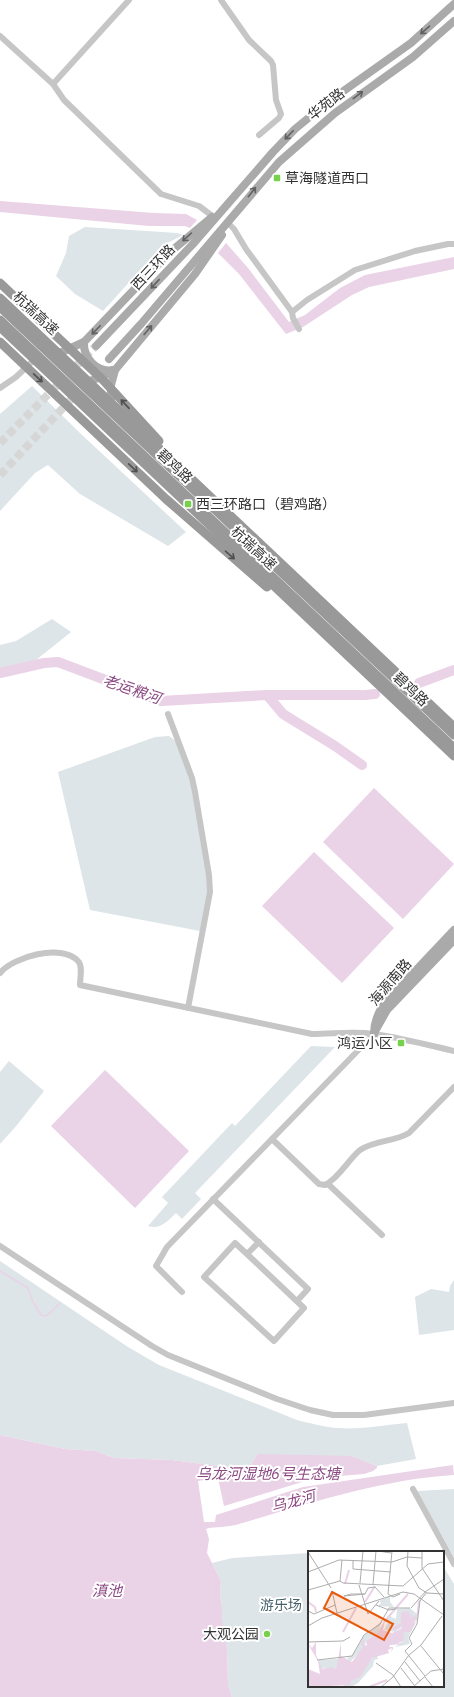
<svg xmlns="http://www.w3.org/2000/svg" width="454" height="1697" font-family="'IBM Plex Sans','Noto Sans SC',sans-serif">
<rect width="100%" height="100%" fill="#fff"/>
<g fill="#dde5e8">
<polygon points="85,227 177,233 183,235 162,246 103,311 75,294 56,276 66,253 69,236"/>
<polygon points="32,386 81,434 186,532 168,546 80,494 48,465 35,473 0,511 0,414"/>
<polygon points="52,619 71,632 31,664 0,670 0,645 16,641"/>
<polygon points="169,736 177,742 191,782 207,874 208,898 200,931 90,910 58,772 155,737"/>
<path d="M311,1046L335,1047L195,1193L201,1199L182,1219L176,1213C168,1221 160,1230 148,1226L168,1203L162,1197L232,1123L235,1126Z"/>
<polygon points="9,1061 44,1091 17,1125 0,1144 0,1072"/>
<path d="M0,1261L128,1347L159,1365L297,1420C310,1423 323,1427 337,1428C360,1430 384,1425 407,1423L416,1459L377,1466L352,1456H256L251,1465L241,1469L172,1460L114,1458L96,1451L65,1449L0,1435Z"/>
<polygon points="454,1280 454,1330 419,1335 415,1297 431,1289 449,1292 450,1286"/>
<polygon points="454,1489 454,1557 417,1491"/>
<polygon points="309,1553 309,1686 443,1686 443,1566 454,1584 454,1697 232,1697 228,1684 227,1648 221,1619 222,1607 220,1594 221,1581 212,1563 232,1558"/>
</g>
<g fill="#ead2e7">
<polygon points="0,201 154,213 186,214 197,220 190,228 185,226 149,226 0,212"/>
<polygon points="226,243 248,268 289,322 305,315 340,288 365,275 454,257 454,269 369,287 352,295 303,327 286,334 239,274 218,253"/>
<polygon points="374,788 454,864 403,919 323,842"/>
<polygon points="314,852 394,928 342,983 262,906"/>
<polygon points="105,1070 189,1151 135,1208 51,1126"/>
<path d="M0,1435L65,1449L96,1451L114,1458L172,1460L241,1469L251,1465L256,1456L259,1454L352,1456L377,1466V1468L373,1471L364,1474L315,1478L224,1506L218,1478L198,1481L204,1522H215L216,1515L303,1487L453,1465L454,1475C383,1479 307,1504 239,1524C227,1528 215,1526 206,1529L209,1539L207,1553L221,1581L220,1594L222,1607V1619L227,1648L228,1684L232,1697H0Z"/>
</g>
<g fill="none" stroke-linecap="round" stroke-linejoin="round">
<polyline stroke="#ead2e7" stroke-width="1.5" points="0,1271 28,1288 33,1302 41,1315 45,1316 49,1314 60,1303"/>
<g stroke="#ead2e7" stroke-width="10">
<polyline points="0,673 44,663 58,662 161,701 267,695 365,695 375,694"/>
<polyline points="419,683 454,670"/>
<polyline points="267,695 283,714 335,746 362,765"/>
</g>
<g stroke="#d6d6d6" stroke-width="8" stroke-dasharray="8 4" stroke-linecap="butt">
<polyline points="0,443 96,346"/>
<polyline points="0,475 78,392"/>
</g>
<g stroke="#c6c6c6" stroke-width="6">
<polyline points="221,0 249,40 271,61 273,65 276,100 281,114 279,118 259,135"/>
<polyline points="0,36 53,84 64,100 161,194 199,206 215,218"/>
<polyline points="53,84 129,0"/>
<polyline points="228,223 234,229 246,249 292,312 307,300 355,270 415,251 448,244 454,244"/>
<polyline points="292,312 293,318 299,329"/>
<polyline points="0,388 16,377 37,357"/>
<polyline points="168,714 192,778 195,792 209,875 210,892 207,908 188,1008"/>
<path d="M0,973C13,957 61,943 78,961C83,966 80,978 80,985L312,1034C333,1034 354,1031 374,1034C401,1038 428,1045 454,1051"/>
<path d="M272,1139L319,1184L325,1185C339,1178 348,1160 360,1150C375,1140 394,1142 409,1133L454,1087"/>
<polyline points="328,1184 382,1235"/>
<polyline points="213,1199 308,1289 297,1301"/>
<polyline points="0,1246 152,1346 168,1355 277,1399 310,1410 333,1415 364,1415 454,1403"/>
<polyline points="247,1254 304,1308 274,1341 204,1277 235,1243 247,1254 259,1242"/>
<polyline points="182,1292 156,1266 167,1247 374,1034"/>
<polyline points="413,1489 454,1564"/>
</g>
<g stroke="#aaa" stroke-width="8">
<path d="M84,342C83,358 97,373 113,370"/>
<polyline points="96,346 192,245 273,152 295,129 328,102 411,43 454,4"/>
<polyline points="53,353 62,352 84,342 169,253 212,217"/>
<polyline points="109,359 141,324 279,162 335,113 413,57 454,21"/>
<polyline points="84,383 104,376 115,370"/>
<polyline points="111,407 111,385 115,370 195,274 222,235"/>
<polyline points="374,1033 387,1010 454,940"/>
<path d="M374,1034C374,1022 377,1014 384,1004L454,930"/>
</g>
<g stroke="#999" stroke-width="9">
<polyline points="0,307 454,735"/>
<polyline points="0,320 454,748"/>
</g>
<g stroke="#999" stroke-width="9">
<polyline points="0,283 103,380 159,441"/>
<polyline points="0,298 454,727"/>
<polyline points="0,327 454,756"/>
<polyline points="0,342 166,499 267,587"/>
</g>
</g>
<defs><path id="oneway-shaft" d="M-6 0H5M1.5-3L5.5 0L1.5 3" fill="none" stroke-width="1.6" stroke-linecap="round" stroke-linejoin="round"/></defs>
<g stroke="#626262">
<use href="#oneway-shaft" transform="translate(425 30) rotate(139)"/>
<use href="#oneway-shaft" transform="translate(358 95) rotate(-37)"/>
<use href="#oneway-shaft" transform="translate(289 135) rotate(134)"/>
<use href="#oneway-shaft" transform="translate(252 192) rotate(-52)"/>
<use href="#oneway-shaft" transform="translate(187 237) rotate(138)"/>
<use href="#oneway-shaft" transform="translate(155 284) rotate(133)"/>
<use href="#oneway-shaft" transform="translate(96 330) rotate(134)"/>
<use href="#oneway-shaft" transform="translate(148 330) rotate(-50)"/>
</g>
<g stroke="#515151">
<use href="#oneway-shaft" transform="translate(38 378) rotate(43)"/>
<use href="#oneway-shaft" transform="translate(125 404) rotate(-133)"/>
<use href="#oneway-shaft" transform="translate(133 468) rotate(43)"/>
<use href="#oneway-shaft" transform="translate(230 555) rotate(41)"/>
</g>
<g fill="#78d14d" stroke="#fff" stroke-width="1.5">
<rect x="273" y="174" width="8" height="8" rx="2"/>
<rect x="184" y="500" width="8" height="8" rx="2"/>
<rect x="397" y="1039" width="8" height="8" rx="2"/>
<circle cx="267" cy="1634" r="4"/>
</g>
<g text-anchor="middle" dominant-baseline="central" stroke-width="4" stroke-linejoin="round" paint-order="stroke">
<g font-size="14" fill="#323232" stroke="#fff">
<text transform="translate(326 104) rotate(-38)">华苑路</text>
<text transform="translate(153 267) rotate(-47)">西三环路</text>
<text transform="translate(36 313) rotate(43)">杭瑞高速</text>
<text transform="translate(175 466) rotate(43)">碧鸡路</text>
<text transform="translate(254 548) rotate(43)">杭瑞高速</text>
<text transform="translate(411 689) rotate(43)">碧鸡路</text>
<text transform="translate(390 982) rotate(-49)">海源南路</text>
</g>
<g font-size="14" fill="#323232" stroke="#fff" text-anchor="start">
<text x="285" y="178">草海隧道西口</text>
<text x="196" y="504">西三环路口（碧鸡路）</text>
<text x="393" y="1043" text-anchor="end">鸿运小区</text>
<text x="259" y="1634" text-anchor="end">大观公园</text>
</g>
<g font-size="14" fill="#445f69" stroke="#fff">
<text x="281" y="1605">游乐场</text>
</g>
<g font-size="15" font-style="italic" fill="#8c4983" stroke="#fff">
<text transform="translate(132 689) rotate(19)">老运粮河</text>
<text x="268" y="1473">乌龙河湿地6号生态塘</text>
<text transform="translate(293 1501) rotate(-15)">乌龙河</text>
<text x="107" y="1590">滇池</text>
</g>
</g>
<g transform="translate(308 1551)">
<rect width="136" height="136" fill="#fff"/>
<path d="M82,45V51L86,56L70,55L73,52L71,50ZM102,57L110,64L108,67L87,81L76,79L80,71H77L83,62V66L88,68L89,58ZM109,69L100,87L102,93L87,96L95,90L92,81ZM74,70L70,81L58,90L57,96L42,111L39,107L44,105L56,85ZM69,104L70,108L66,109L65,115L50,132L43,136H33L48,127L62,109ZM30,108V114L23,121L16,117L12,119L11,109Z" fill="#dde5e8"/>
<path d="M134,30L112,49L109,69L106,70L107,73L102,81H92H95L96,86L95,90L90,92L96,93L82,94L81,96H85V98L83,101L84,97L80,99L81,102L64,107L52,126L43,130L42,134L0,136V118L12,123L10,110L0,93L4,97L8,91V104L11,110L14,118L26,116L25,119L29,115L33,91V105L44,111L55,96L53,93L56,86V95L59,94L58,90L69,82L77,69L75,79L84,82L93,78L96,73L86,80L84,77L93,72V61L101,60L102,69L104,60V67L107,64L108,68L110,50Z" fill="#ead2e7"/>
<path fill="none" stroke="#ead2e7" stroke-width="2" d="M37,33L41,19M0,51L7,56L8,61M57,51L67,35M76,71L100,43M35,81L48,57M61,136L79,129"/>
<path fill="none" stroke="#adadad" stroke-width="1" d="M70,0L83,2M84,0L80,43L85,46L92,43M100,0L99,15L111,37L119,42L136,43M114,0V17L136,50M0,1L23,37M45,9V18L83,21M84,11L99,6L114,7M0,21L31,9L84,11M32,30L35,32L95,35L120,13L136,11M52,32L55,0M65,33L68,0M51,34L60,63M0,39L32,30L34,9M24,40L29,62M43,43H57L36,45ZM57,43L60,37L67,36L76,46M68,54L81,59L88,58M103,57L117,41L136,28M0,60L6,63L27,54M60,63L71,50M0,75L14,67L95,41L106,43L136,64M0,91L35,90L42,86M113,95L135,122M9,109L44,105L56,84L72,73L81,57H102M97,111L112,130M68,112L85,124L93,136M93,117L106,134M117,125L97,100L104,93L101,87L109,73L112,50L118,42M117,126L125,136M73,136L85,126L101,104L113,94L134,65M105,136L123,120L136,118"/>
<path fill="#e8590c" fill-opacity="0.15" stroke="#e8590c" stroke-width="2" d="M24,41L85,73L76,89L16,57Z"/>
<rect width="136" height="136" fill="none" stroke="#323232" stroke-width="2"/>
</g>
</svg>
